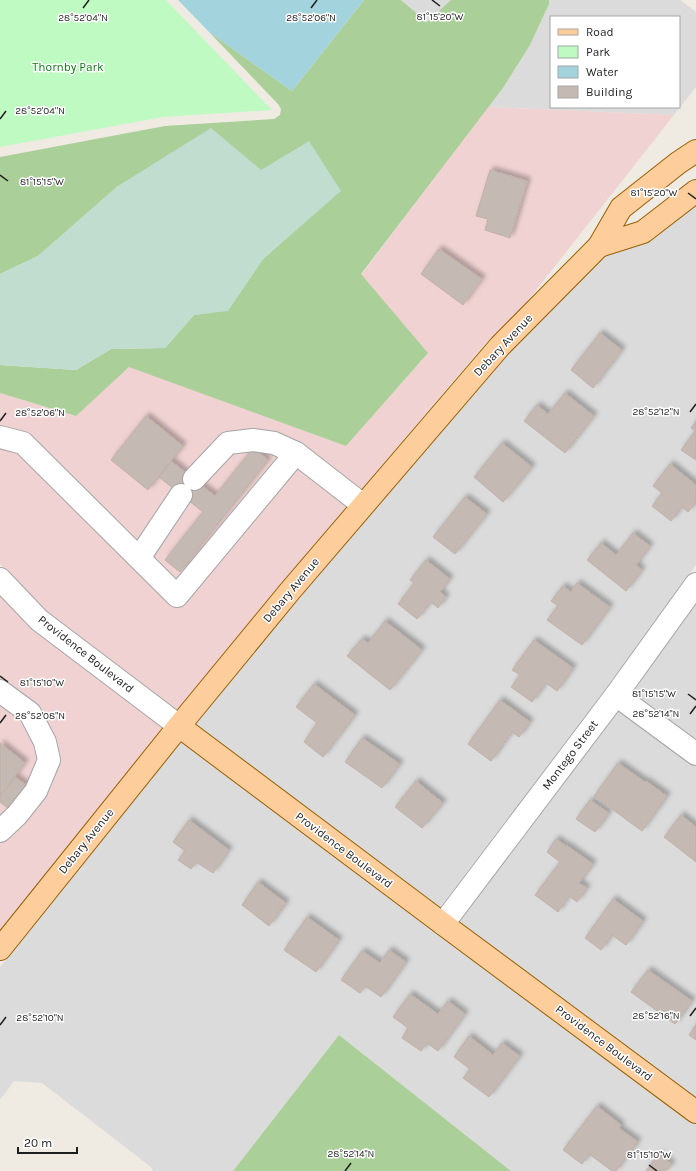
<svg xmlns="http://www.w3.org/2000/svg" width="696" height="1171" font-family="Karla,sans-serif">
<defs>
<filter id="shadow"><feDropShadow dx="3.5" dy="-3.5" stdDeviation="2" flood-color="#0004"/></filter>
</defs>
<rect width="100%" height="100%" fill="#efebe3"/>
<g fill="#dcdbdb" fill-rule="evenodd">
<polygon points="401,0 451,0 428,23"/>
<path d="M549,0H680L696,12V87L674,115L488,107L503,88L530,45L549,4ZM551,17H679V107H551Z"/>
<polygon points="696,205 696,565 606,688 439,909 195,725 356,530 508,353 601,260 603,260 607,255 651,241"/>
<polygon points="696,604 696,741 631,693"/>
<polygon points="619,710 696,767 696,1099 458,923"/>
<polygon points="182,741 446,939 696,1124 696,1171 511,1171 339,1035 233,1171 153,1171 151,1167 42,1083 14,1081 0,1100 0,967"/>
</g>
<g fill="#f0d2d2">
<polygon points="488,107 674,115 522,308 484,345 338,516 176,711 46,612 0,564 0,393 76,416 129,366 346,446 428,353 361,275"/>
<polygon points="0,593 164,727 0,931"/>
</g>
<g fill="#aacf98">
<polygon points="364,0 401,0 427,22 451,0 549,0 549,4 530,45 503,88 361,274 428,353 346,446 129,367 76,416 0,393 0,365 76,370 111,349 165,348 194,315 228,310 263,259 340,191 261,170 118,186 38,256 0,274 0,157 165,126 274,119 280,115 281,109 278,104 209,32 292,91"/>
<polygon points="339,1035 511,1171 233,1171"/>
</g>
<polygon fill="#c0ddcf" points="211,128 261,170 309,141 341,191 263,259 228,311 194,315 165,348 111,349 76,370 0,365 0,274 38,256 118,186"/>
<polygon fill="#bffac2" points="0,0 166,0 272,110 163,117 0,147"/>
<polygon fill="#a3d3dd" points="178,0 364,0 292,91 209,32"/>
<g fill="#c4bab3" stroke="#c1b0a6" filter="url(#shadow)">
<polygon points="490,170 527,181 510,238 485,230 488,219 476,216"/>
<polygon points="439,249 482,279 463,305 421,274"/>
<polygon points="600,333 622,350 593,388 571,370"/>
<polygon points="565,393 594,416 565,453 524,421 537,405 548,414"/>
<polygon points="146,416 183,446 148,490 111,460"/>
<polygon points="696,421 696,460 681,450 695,431 691,428"/>
<polygon points="502,443 532,467 503,502 474,477"/>
<polygon points="253,448 268,460 180,572 165,560 203,512 159,477 171,461 215,496"/>
<polygon points="670,464 696,485 696,502 688,512 682,507 671,521 652,506 662,493 653,486"/>
<polygon points="465,497 487,514 455,554 433,537"/>
<polygon points="633,533 650,546 636,565 642,570 626,591 587,560 601,543 616,555"/>
<polygon points="426,560 450,579 440,592 446,597 438,608 431,602 417,619 398,604 414,583 410,580"/>
<polygon points="577,583 610,607 582,645 547,620 558,606 551,601 563,586 571,592"/>
<polygon points="385,621 422,650 390,690 347,656 362,639 368,643"/>
<polygon points="534,640 573,668 557,691 546,683 532,702 511,687 520,675 512,670"/>
<polygon points="314,684 355,715 323,757 304,742 317,723 296,707"/>
<polygon points="500,700 530,722 519,737 512,732 491,761 468,744"/>
<polygon points="362,738 400,764 382,788 345,762"/>
<polygon points="0,743 25,763 0,796"/>
<polygon points="618,763 645,782 646,781 667,796 642,831 594,796"/>
<polygon points="15,777 32,789 14,813 0,802 0,796"/>
<polygon points="416,781 443,803 422,828 395,807"/>
<polygon points="590,800 609,813 595,832 576,819"/>
<polygon points="681,815 696,827 696,862 664,837"/>
<polygon points="189,820 229,850 213,873 196,862 191,869 178,860 185,851 173,842"/>
<polygon points="556,839 566,846 566,845 593,864 579,883 587,888 577,902 569,896 558,912 535,895 560,862 547,852"/>
<polygon points="258,882 286,903 269,926 242,905"/>
<polygon points="613,899 643,921 626,945 612,935 601,950 585,938"/>
<polygon points="307,917 339,940 316,972 284,950"/>
<polygon points="389,950 406,962 381,997 365,986 360,993 341,980 362,951 380,963"/>
<polygon points="648,970 692,1001 675,1024 631,992"/>
<polygon points="410,994 438,1014 448,1001 465,1014 438,1051 427,1043 421,1051 402,1038 408,1028 393,1017"/>
<polygon points="696,1025 696,1040 689,1035"/>
<polygon points="469,1036 493,1055 502,1043 520,1056 489,1097 463,1078 470,1069 454,1057"/>
<polygon points="597,1106 621,1125 619,1128 638,1142 616,1171 612,1171 589,1154 582,1164 563,1150"/>
<polygon points="658,1154 672,1164 666,1171 646,1171"/>
</g>
<g fill="none" stroke-linecap="round" stroke-linejoin="round">
<defs>
<g id="minor">
<polyline points="0,437 23,443 177,596 296,453"/>
<polyline points="194,479 228,443 253,440 274,443 296,453 363,505"/>
<polyline points="139,558 181,495"/>
<polyline points="0,579 39,620 179,726"/>
<polyline points="0,691 30,713 45,742 49,760 36,791 17,815 0,831"/>
<polyline points="616,695 696,754"/>
<polyline points="443,924 616,695 696,584"/>
</g>
<g id="major">
<polyline points="599,246 643,232 696,191"/>
<polyline points="179,726 443,924 696,1112"/>
<polyline points="0,949 179,726 290,591 500,346 599,246 621,208 678,163 696,151"/>
</g>
</defs>
<use href="#minor" stroke="#a5a5a5" stroke-width="24"/>
<use href="#major" stroke="#975f00" stroke-width="24"/>
<use href="#minor" stroke="#fff" stroke-width="22"/>
<use href="#major" stroke="#fdce9b" stroke-width="22"/>
</g>
<path fill="none" stroke="#1e1e1e" stroke-width="1.5" d="M432,0L440,6M83,8L89,0M311,8L317,0M0,119L6,111M0,175L8,181M688,193L696,199M690,412L696,404M0,421L6,413M0,676L8,682M688,694L696,700M690,714L696,706M0,723L6,715M690,1016L696,1008M0,1025L6,1017M649,1165L657,1171M345,1171L351,1163"/>
<g text-anchor="middle" dominant-baseline="central" stroke-width="3" stroke-linejoin="round" paint-order="stroke">
<g font-size="12" fill="#0a7d0f" stroke="#fff">
<text x="68" y="67">Thornby Park</text>
</g>
<g font-size="12" fill="#1e1e1e" stroke="#fff">
<text transform="translate(503 345) rotate(-47)">Debary Avenue</text>
<text transform="translate(291 590) rotate(-50)">Debary Avenue</text>
<text transform="translate(86 654) rotate(38)">Providence Boulevard</text>
<text transform="translate(570 755) rotate(-53)">Montego Street</text>
<text transform="translate(86 841) rotate(-51)">Debary Avenue</text>
<text transform="translate(344 850) rotate(37)">Providence Boulevard</text>
<text transform="translate(604 1043) rotate(37)">Providence Boulevard</text>
</g>
</g>
<g font-size="10" text-anchor="middle" fill="#1e1e1e" stroke="#fff" stroke-width="3" stroke-linejoin="round" paint-order="stroke">
<text x="440" y="20">81°15'20"W</text>
<text x="83" y="21">28°52'04"N</text>
<text x="311" y="21">28°52'06"N</text>
<text x="40" y="114">28°52'04"N</text>
<text x="42" y="185">81°15'15"W</text>
<text x="654" y="196">81°15'20"W</text>
<text x="656" y="415">28°52'12"N</text>
<text x="40" y="416">28°52'06"N</text>
<text x="42" y="686">81°15'10"W</text>
<text x="654" y="697">81°15'15"W</text>
<text x="656" y="717">28°52'14"N</text>
<text x="40" y="719">28°52'08"N</text>
<text x="656" y="1019">28°52'16"N</text>
<text x="40" y="1021">28°52'10"N</text>
<text x="351" y="1157">28°52'14"N</text>
<text x="649" y="1158">81°15'10"W</text>
</g>
<rect x="550" y="16" width="130" height="92" fill="#ffffff" stroke="#a5a5a5"/>
<rect x="558" y="29" width="20" height="6" fill="#fdce9b" stroke="#a5a5a5"/>
<text x="586" y="36" font-size="12" fill="#1e1e1e">Road</text>
<rect x="558" y="46" width="20" height="12" fill="#bffac2" stroke="#a5a5a5"/>
<text x="586" y="56" font-size="12" fill="#1e1e1e">Park</text>
<rect x="558" y="66" width="20" height="12" fill="#a3d3dd" stroke="#a5a5a5"/>
<text x="586" y="76" font-size="12" fill="#1e1e1e">Water</text>
<rect x="558" y="86" width="20" height="12" fill="#c4bab3" stroke="#a5a5a5"/>
<text x="586" y="96" font-size="12" fill="#1e1e1e">Building</text>
<path d="M18 1147v6h59v-6" fill="none" stroke="#1e1e1e" stroke-width="2"/>
<text x="24" y="1147" font-size="12" fill="#1e1e1e" stroke="#ffffff" stroke-width="3" paint-order="stroke">20 m</text>
</svg>
